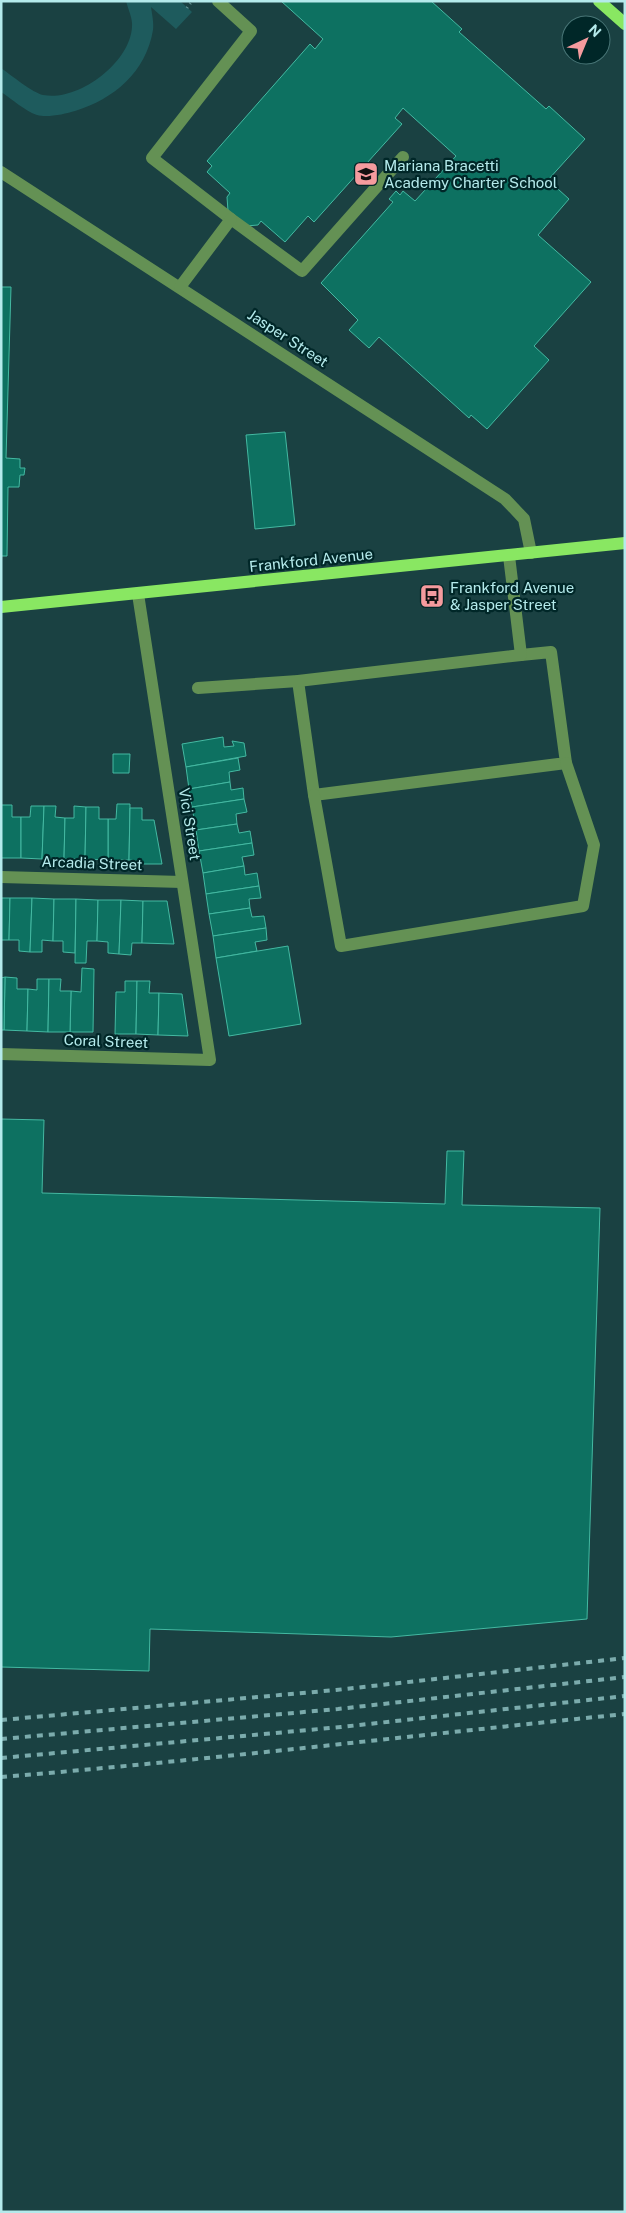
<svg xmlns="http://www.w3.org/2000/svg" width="626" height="2213" font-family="'Public Sans',sans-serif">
<rect width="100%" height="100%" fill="#1a4142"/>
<path fill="#1e5b5d" d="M126,1H180L192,12L176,29L151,7C152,14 154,23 153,30C146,72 114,99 75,111C65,114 47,118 37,115C25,111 12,99 1,92V68C11,75 33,93 43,95C78,102 130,63 132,27C133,19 128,9 126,1Z"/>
<g fill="#0d7161" stroke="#44b9a2">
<polygon points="281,1 431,1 462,29 459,32 546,109 549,106 585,139 548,180 569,199 538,235 591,282 534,346 549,360 487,429 471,415 469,418 379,337 369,348 349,330 358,320 321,283 393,202 389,199 396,191 400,195 403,191 415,201 456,156 403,108 395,118 402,124 314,222 308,216 285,242 261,221 258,225 246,226 228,211 227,197 230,193 207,172 212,166 207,161 310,44 315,49 323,39"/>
<polygon points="1,287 11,287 6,458 20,459 20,468 25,468 24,475 20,475 19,487 8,487 7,556 1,556"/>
<polygon points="285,432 295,525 255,529 246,435"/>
<polygon points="223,737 224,747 234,746 232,741 244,743 246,756 186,767 182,744"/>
<polygon points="113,754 130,754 129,773 113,773"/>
<polygon points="238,758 240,770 229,772 230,782 189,789 186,767"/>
<polygon points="230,782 231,790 243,788 244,799 192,807 189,789"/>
<polygon points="244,799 247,812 236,814 237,824 196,830 192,807"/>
<polygon points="117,804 130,804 129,860 108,860 108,819 116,819"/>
<polygon points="1,805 12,805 12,817 21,817 21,858 1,858"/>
<polygon points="31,806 44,806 42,859 21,858 21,817 30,817"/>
<polygon points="44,806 56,806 55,817 65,818 64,859 42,859"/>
<polygon points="74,806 86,807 85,859 64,859 65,818 74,818"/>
<polygon points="86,807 99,807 99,819 108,819 108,860 85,859"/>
<polygon points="130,808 142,808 142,820 154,820 162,864 138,864 138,861 129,860"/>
<polygon points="237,824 239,833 250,831 252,843 199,851 196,830"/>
<polygon points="252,843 254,855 242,857 244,866 203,873 199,851"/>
<polygon points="244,866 245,875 257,873 259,886 206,894 203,873"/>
<polygon points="259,886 261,898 249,899 250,908 209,914 206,894"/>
<polygon points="1,898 10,898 9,940 1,940"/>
<polygon points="10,898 32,898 30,952 19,951 19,940 9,940"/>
<polygon points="32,898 54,899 53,941 42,940 42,952 30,952"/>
<polygon points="54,899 76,899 75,953 63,952 63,941 53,941"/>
<polygon points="76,899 98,900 97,941 87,941 86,963 75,963"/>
<polygon points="98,900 121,900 119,954 108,953 108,942 97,941"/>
<polygon points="121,900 143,901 142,943 132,943 131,955 119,954"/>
<polygon points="143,901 167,901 174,944 142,943"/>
<polygon points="250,908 252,917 264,916 266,928 213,936 209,914"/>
<polygon points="266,928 267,940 255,942 257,951 216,958 213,936"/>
<polygon points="288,946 301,1024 229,1036 216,958"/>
<polygon points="82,968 94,969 93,1032 70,1032 71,991 81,992"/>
<polygon points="5,977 17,978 17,989 28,989 27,1031 4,1030"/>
<polygon points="5,977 4,1030 1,1030 1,978"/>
<polygon points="37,979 49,979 48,1032 27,1031 28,989 37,990"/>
<polygon points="49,979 61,979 60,991 71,991 70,1032 48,1032"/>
<polygon points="125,981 137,981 136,1034 115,1034 116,992 125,992"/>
<polygon points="137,981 150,981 149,993 159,993 158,1035 136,1034"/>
<polygon points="159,993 182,994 188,1036 158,1035"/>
<polygon points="1,1119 44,1120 42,1193 445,1204 447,1151 464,1151 462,1205 600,1208 587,1619 391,1637 150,1629 149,1671 1,1667"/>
</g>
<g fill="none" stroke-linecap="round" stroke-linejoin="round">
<polyline stroke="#689798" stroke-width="3" stroke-dasharray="1 4" stroke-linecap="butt" points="187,8 192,1"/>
<g stroke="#649154" stroke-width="12">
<polyline points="218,1 251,31 152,158 231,219 302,271 403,157"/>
<polyline points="1,172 505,499 524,519 531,553"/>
<polyline points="180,287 231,219"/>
<polyline points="298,681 314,795 566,763 551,652 521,655"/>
<polyline points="198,688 298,681 521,655 509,556"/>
<polyline points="314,795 341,946 583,906 594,845 566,763"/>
<polyline points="1,877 182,882"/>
<polyline points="1,1054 210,1060 138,594"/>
</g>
<g stroke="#89e762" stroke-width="12">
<polyline points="599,1 625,24"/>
<polyline points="1,607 625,543"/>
</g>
<g stroke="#7babac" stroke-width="4" stroke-dasharray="6 6" stroke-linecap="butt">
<polyline points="1,1720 336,1690 625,1658"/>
<polyline points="1,1739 338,1709 625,1677"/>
<polyline points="1,1758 341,1727 625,1696"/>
<path d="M1,1777C209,1760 417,1735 625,1714"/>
</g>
</g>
<defs>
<symbol id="school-square" viewBox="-11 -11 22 22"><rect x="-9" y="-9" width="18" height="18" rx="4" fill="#f59b9e" stroke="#002728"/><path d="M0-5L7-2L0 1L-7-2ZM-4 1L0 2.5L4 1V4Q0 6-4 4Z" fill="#111"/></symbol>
<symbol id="bus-square" viewBox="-11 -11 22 22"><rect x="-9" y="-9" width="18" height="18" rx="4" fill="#f59b9e" stroke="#002728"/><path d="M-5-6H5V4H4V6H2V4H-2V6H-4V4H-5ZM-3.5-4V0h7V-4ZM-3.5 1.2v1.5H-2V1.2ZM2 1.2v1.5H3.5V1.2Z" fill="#111"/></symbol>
</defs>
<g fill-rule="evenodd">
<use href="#school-square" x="352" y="160" width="28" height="28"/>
<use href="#bus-square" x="418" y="582" width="28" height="28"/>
</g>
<g text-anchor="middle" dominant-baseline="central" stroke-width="4.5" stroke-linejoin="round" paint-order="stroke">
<g font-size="15" fill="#b4eaeb" stroke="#002728" text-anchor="start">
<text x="384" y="165">Mariana Bracetti<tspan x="384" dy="17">Academy Charter School</tspan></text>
<text x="450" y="587">Frankford Avenue<tspan x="450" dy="17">&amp; Jasper Street</tspan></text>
</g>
<g font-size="15" fill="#b4eaeb" stroke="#002728">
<text transform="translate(288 338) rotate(33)">Jasper Street</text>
<text transform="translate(311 560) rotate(-6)">Frankford Avenue</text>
<text transform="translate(190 824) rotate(81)">Vici Street</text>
<text transform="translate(92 863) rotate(2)">Arcadia Street</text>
<text transform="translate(106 1041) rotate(2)">Coral Street</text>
</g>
</g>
<rect width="626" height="2213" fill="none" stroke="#b4eaeb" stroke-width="5"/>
<g transform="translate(586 40) rotate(44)"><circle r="24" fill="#002728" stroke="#487576"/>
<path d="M0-4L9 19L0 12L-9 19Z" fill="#f59b9e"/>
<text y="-8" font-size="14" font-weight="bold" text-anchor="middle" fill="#b4eaeb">N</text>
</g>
</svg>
